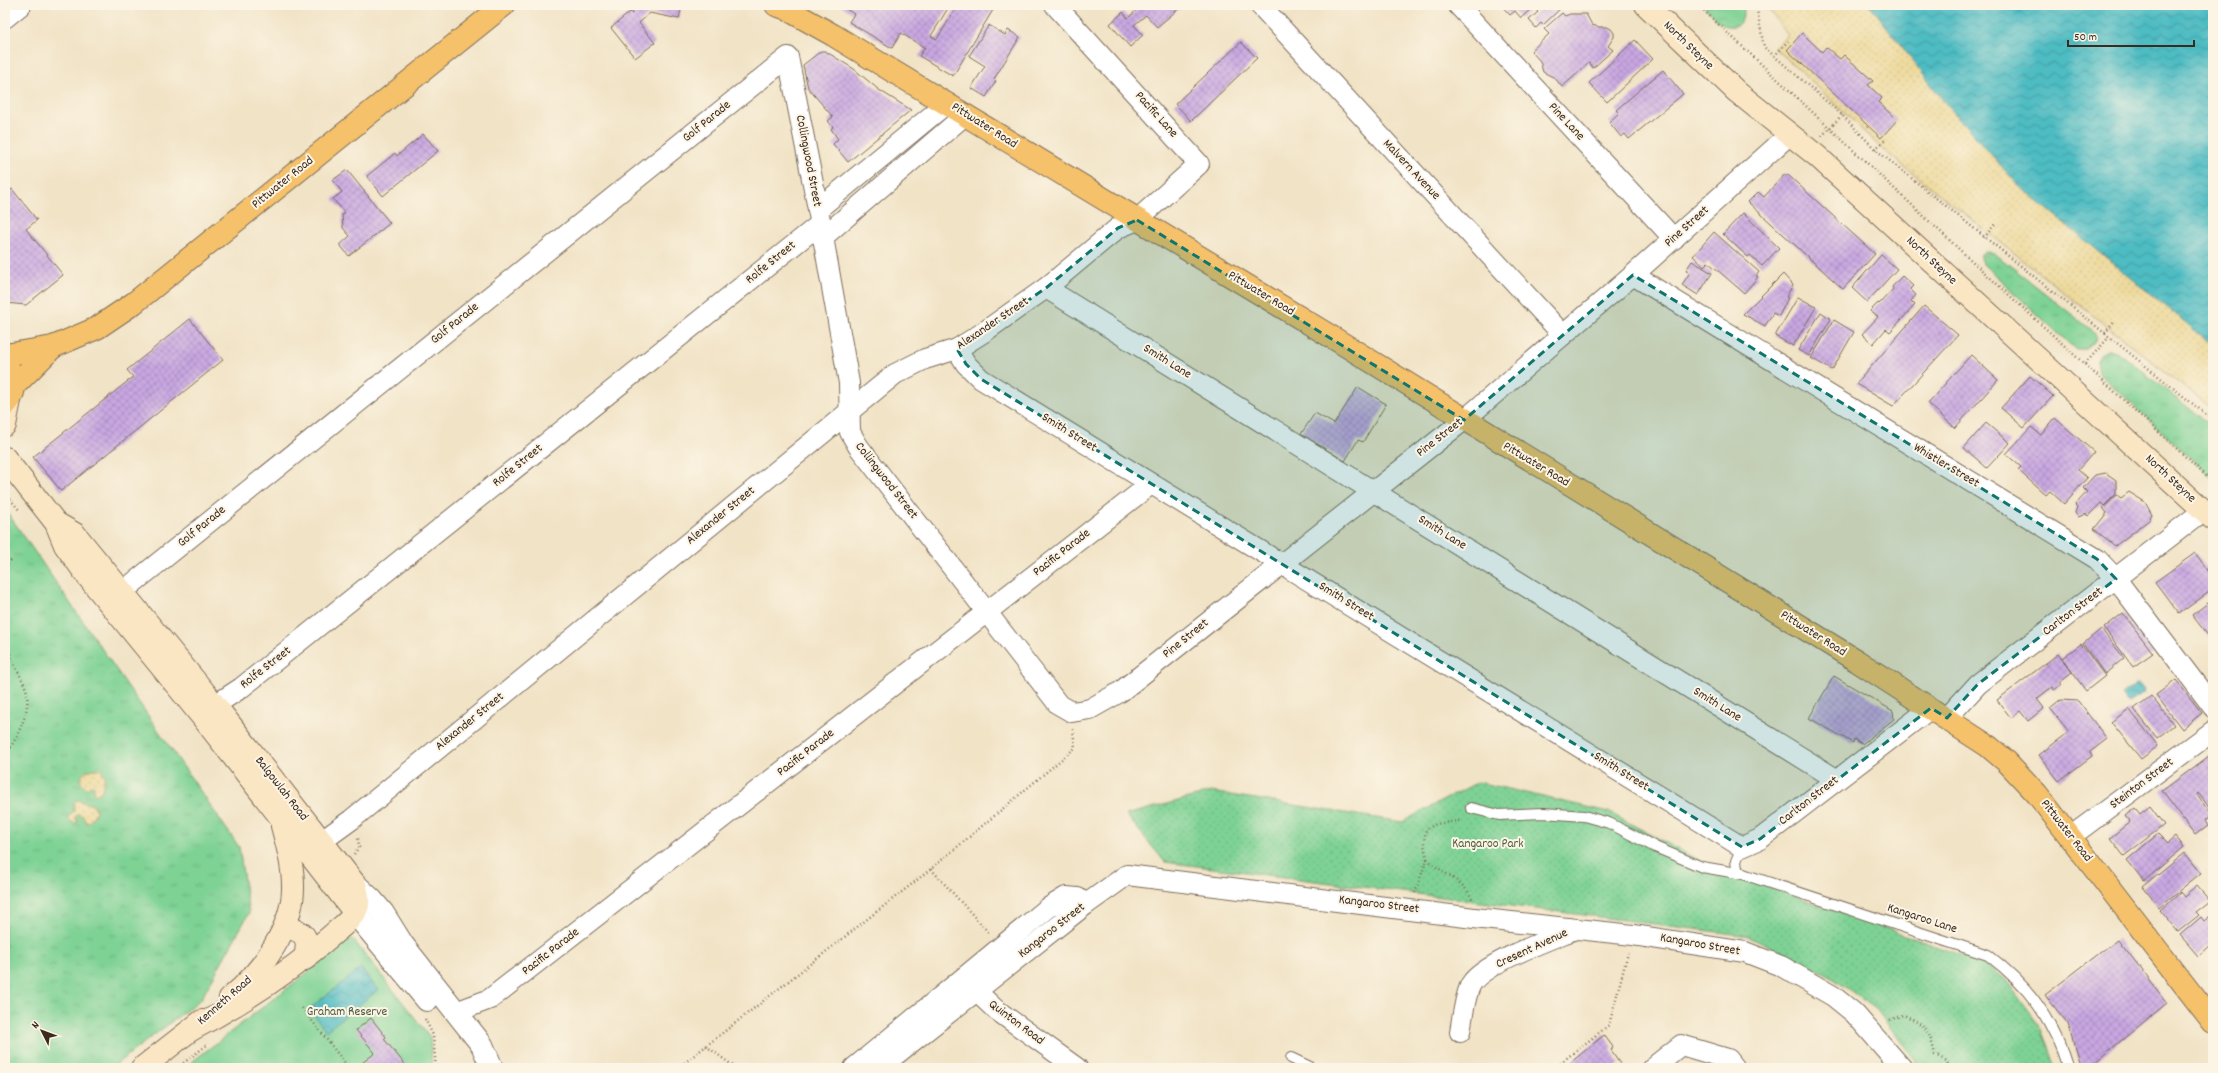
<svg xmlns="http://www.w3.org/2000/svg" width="2218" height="1073" font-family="Dekko,sans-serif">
<defs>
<pattern id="grass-tufts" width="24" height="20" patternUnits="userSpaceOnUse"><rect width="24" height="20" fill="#7ed294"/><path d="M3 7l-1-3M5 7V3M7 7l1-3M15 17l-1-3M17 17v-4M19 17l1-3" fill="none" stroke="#6eb47f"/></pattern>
<pattern id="sand-dots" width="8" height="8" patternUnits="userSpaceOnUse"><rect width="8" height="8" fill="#eeda9e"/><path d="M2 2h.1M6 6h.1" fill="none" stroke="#cdbb88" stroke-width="1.8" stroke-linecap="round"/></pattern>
<pattern id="park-dots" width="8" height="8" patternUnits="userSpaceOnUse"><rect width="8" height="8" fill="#7ed294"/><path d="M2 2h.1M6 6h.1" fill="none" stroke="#6eb47f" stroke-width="1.8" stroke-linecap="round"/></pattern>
<pattern id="water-waves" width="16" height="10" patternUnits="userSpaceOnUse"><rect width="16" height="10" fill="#4dbcc3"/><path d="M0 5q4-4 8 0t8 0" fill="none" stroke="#41999e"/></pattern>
<pattern id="building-cross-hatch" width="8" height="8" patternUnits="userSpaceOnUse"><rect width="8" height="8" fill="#c9a7e2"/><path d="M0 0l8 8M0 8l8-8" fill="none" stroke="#a488b7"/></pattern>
</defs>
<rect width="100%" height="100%" fill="#fcf5e5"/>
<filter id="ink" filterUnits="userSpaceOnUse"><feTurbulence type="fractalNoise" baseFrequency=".025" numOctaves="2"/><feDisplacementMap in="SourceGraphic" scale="8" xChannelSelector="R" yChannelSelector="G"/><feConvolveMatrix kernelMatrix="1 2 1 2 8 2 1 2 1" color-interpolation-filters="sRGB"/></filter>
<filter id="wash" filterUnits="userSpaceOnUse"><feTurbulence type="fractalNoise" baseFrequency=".012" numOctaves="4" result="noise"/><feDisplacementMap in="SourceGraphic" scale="16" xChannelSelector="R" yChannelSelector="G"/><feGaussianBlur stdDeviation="0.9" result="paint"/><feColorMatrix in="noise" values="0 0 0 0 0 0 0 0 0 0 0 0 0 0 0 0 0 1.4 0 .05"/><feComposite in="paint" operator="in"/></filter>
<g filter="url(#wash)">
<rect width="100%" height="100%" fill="#f1e3c6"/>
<g fill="url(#grass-tufts)" stroke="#5c7e59">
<path d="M1703,5H1744C1745,17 1740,31 1724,25C1717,22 1709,11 1703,5Z"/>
<path d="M1986,252L1994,253L2089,328L2096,337C2091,346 2086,350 2076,350L1983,264L1980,259L1981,254Z"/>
<polygon points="2108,350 2116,351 2213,427 2213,479 2099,373 2097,361 2100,354"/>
<polygon points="5,509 239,847 249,913 201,999 111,1068 5,1068"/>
</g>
<g fill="url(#sand-dots)" stroke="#94825e">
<polygon points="1765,5 1969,5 2213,243 2213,410 1881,148 1802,72 1774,48 1788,35"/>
<path d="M100,769L105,775L102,791L96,795L94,794V786L92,785L87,789L80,781C83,770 89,769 100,769Z"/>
<polygon points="77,800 95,806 96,812 90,822 86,823 83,816 78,814 75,817 78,822 74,823 69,820 68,817 74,811 74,803"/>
</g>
<polygon fill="url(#park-dots)" stroke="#5c7e59" points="1478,782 1608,812 1708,865 1984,963 2005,979 2041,1028 2055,1068 1921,1068 1876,1009 1827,974 1749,936 1165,862 1126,815 1211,792 1402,822"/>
<polygon fill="#7ed294" stroke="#5c7e59" points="352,938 430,1037 432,1068 184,1068"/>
<g fill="url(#water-waves)" stroke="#447370">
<polygon points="1870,5 2213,5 2213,345 2019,186 1942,99"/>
<polygon points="2138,683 2144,690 2143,693 2128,703 2122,695"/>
<polygon points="361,968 378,990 326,1031 309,1009"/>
</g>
<g id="blocks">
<g fill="url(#building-cross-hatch)">
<polygon points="633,5 682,5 679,19 650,13 639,23 655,43 635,58 611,28 630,12 632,14"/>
<polygon points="840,5 909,5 916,9 918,5 950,5 931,36 937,39 958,5 996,5 953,76 919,56 925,48 901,33 892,48 849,22 854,14"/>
<polygon points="1132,5 1181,5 1182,6 1157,27 1146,15 1134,25 1143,35 1130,47 1110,24 1123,12 1128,18 1137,10"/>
<polygon points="1501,5 1541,5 1538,9 1542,5 1561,5 1558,8 1560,9 1543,25 1541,23 1536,28 1529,20 1538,12 1533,7 1521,18 1515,11 1510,15"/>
<polygon points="1562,13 1565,16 1570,14 1586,14 1592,25 1599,27 1607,27 1611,29 1614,33 1614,37 1608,46 1613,50 1593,68 1589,63 1562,87 1555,78 1543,72 1540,61 1531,51 1549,34 1544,29"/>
<polygon points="989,25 1005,35 1008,30 1020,37 994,79 996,81 986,97 971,88 985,66 969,56"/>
<polygon points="1802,33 1822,52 1826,47 1840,59 1844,55 1873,81 1868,85 1882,98 1878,102 1897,120 1881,138 1787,50"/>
<polygon points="1635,40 1653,59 1607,102 1589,83"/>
<polygon points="1241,42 1257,58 1191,121 1175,104"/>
<polygon points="821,51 825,51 854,69 879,90 911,110 848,162 833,144 838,139 831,129 833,127 828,121 833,117 808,88 803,65"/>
<polygon points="1663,70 1683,94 1629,139 1625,134 1621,137 1609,122 1619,113 1616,110"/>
<polygon points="423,134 438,151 383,196 367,176 395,153 397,156"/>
<polygon points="347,170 390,223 349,256 340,245 350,236 343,228 342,215 345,213 333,199 342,192 333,180"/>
<polygon points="1784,175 1788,175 1875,254 1843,289 1748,202 1758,192 1764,197"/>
<polygon points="12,189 37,220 26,229 63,275 26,305 5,303 5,195"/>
<polygon points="1743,213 1779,248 1762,266 1750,255 1748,257 1723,234"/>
<polygon points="1714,232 1759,272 1756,276 1758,277 1744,293 1708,262 1704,266 1693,256"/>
<polygon points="1881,255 1897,269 1867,302 1852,288"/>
<polygon points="1692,261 1712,273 1698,295 1682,285 1690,272 1686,270"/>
<polygon points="1783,274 1793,285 1786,297 1788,298 1779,316 1773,313 1765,326 1743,314"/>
<polygon points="1902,276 1913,286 1910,289 1916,295 1911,301 1915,305 1890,332 1886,329 1873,344 1862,334 1878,317 1870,311 1878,303 1879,304 1893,289 1892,287"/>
<polygon points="1798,297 1816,307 1793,346 1775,336"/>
<polygon points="1924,306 1958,335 1893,406 1856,384"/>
<polygon points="1821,312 1831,319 1809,356 1798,350"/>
<polygon points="190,319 223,360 61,491 33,457 133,377 127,370"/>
<polygon points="1834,320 1854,332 1832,370 1811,358"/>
<polygon points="1971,355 1998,380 1955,428 1928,403"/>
<polygon points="2030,376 2053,396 2024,428 2001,408"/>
<polygon points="1358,387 1386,404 1363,442 1358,440 1345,461 1301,434 1315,413 1334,424"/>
<polygon points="2055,418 2094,452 2078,470 2087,478 2064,504 2050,491 2046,495 2018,470 2021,467 2006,454 2031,427 2041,435"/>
<polygon points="1986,423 2010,443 1987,468 1964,448"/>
<polygon points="2106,473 2116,480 2116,494 2104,506 2101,503 2088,516 2086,514 2078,517 2075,513 2077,507 2075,505 2087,492 2083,488 2095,475"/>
<polygon points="2129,492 2145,502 2152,515 2149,520 2115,546 2094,529 2107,513 2103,508 2117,495 2121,498"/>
<polygon points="2195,553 2213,577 2213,589 2179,614 2155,582"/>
<polygon points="2212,600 2213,601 2213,642 2192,615"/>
<polygon points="2123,613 2153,653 2133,667 2104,628"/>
<polygon points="2101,629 2124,658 2105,674 2083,644"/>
<polygon points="2081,644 2105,676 2086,691 2062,658"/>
<polygon points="2058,654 2072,672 2059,682 2062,684 2054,690 2052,687 2039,697 2037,699 2044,708 2028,721 2020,711 2011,718 1997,700"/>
<polygon points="1834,676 1893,711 1894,719 1862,744 1854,739 1853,743 1809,718"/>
<polygon points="2176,680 2202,713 2182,729 2156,695"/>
<polygon points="2151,696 2174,725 2157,738 2134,709"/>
<polygon points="2060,700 2078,701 2107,739 2090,752 2092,756 2059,781 2039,755 2069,732 2050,708"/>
<polygon points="2129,709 2158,746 2141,759 2111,722"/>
<polygon points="2213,753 2213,812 2199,793 2197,794 2212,815 2205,820 2208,825 2195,835 2162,791"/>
<polygon points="2150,806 2164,825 2124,856 2110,838 2130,822 2125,816 2135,808 2140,814"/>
<polygon points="2158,834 2167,843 2175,836 2184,847 2144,881 2127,860"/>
<polygon points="2185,853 2201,873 2159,907 2143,887"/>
<polygon points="2197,886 2210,901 2196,912 2199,915 2178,932 2160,910 2180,892 2184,897"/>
<polygon points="2213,914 2213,942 2198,956 2180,935 2201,917 2204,921"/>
<polygon points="2118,939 2167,1003 2088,1068 2081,1068 2068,1024 2045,995"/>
<polygon points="371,1018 386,1037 384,1039 408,1068 366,1068 362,1063 375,1053 356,1030"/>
<polygon points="1604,1035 1613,1047 1611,1050 1620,1063 1613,1068 1564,1068"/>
</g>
</g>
</g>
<g filter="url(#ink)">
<use href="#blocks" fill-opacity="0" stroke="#7b6b59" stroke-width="1"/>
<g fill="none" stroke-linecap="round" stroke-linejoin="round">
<defs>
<g id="service">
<polyline points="1471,808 1499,815 1544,813 1584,816 1609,823 1655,847 1702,867 1743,874"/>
<path d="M1742,847L1736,861L1737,869L1743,874L1988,955C2029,986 2053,1019 2068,1068"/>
<polyline points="1291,1058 1312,1068"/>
</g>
<g id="minor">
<polyline points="1260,5 1563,335"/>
<polyline points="1458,5 1674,239"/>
<polyline points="5,18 21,5"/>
<polyline points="818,209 947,103"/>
<polyline points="822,238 965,115"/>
<polyline points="1633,275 2097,559 2116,579 2213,707"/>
<polyline points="1046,288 1836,779"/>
<polyline points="957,349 966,364 981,379 1742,847 1760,839 1931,708"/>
<polyline points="122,592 788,57 818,209 849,383 850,432 858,446 1058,704 1072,712 1090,709 1120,692 1464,420 1633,275 1789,135"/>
<polyline points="215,705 241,688 820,224"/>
<polyline points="1947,718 1978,684 2203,511"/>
<polyline points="2070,837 2213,731"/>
<polyline points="322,841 351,820 895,374 925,359 957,349 984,332 1046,288 1118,228 1137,220 1199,164 1055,5"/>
<polyline points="976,991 995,1009 1077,1068"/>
<polyline points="456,1012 490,999 1151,484"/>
<path d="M1460,1032C1462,1020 1465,995 1471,984C1484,963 1551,939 1575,929"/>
<polyline points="854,1068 1048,908 1066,897 1078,898 1085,905"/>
<polyline points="879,1068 1085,905 1127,875 1474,918 1633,935 1745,952 1781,966 1833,996 1854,1013 1902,1068"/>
<polyline points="1652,1068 1681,1045 1728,1059 1735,1068"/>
</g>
<g id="tertiary">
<polyline points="355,884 372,900 383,913 403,945 482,1045 492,1068"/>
<polyline points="355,913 427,1000"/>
</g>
<g id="secondary">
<polyline points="1646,5 1737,92 1817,156 2213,519"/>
<polyline points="5,425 10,400"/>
<polyline points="5,458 56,523 65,545 88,577 203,718 355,913"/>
<path d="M56,523L75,534L215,705L355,884C357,892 360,900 357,908C353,919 341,927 332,935C289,973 242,1003 191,1030"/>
<path d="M285,927C307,932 309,938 305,959"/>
<path d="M230,998C261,973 294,926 293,886C293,865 287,845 282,826"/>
<polyline points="142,1068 202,1021"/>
</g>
<g id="primary">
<polyline points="776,5 785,8 833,35 1335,339 1857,661 1988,746 2007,762 2037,794 2213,1022"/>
<polyline points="5,355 53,347 97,328 134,303 504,5"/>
<polyline points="15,385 53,347"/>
<path d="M5,405C14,397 17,383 11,372"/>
</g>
</defs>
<use href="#service" stroke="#7b6b59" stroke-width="12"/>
<use href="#minor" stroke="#7b6b59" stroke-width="22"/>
<use href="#tertiary" stroke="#7b6b59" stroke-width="24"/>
<use href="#secondary" stroke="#7b6b59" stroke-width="24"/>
<use href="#primary" stroke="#7b6b59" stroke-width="24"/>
<g stroke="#7b6b59" stroke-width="2.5" stroke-dasharray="1 3" stroke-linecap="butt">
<polyline points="1698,5 1960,250 2213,482"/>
<polyline points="1756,5 1764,47 1842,115 1875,149 2213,420"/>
<polyline points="1774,56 1788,41"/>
<polyline points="1822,136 1842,115"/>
<polyline points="1875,149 1886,139"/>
<polyline points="1984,238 1995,224"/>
<polyline points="2105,333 2115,321"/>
<polyline points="2085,364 2109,337"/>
<polyline points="5,493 20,511"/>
<polyline points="5,567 12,559"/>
<path d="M5,610C10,623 6,636 9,649C12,664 21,675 26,689C32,710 18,733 9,751"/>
<polyline points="354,854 359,847 358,837"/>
<path d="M1427,859C1442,874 1463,879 1472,899"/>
<polyline points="931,869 990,934"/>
<polyline points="1415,893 1427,859 1424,845 1426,829 1436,824 1465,820"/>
<polyline points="302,1008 349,1068"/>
<polyline points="425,1019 433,1035 436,1068"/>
<path d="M1890,1020L1903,1015C1926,1023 1930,1032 1935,1055L1947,1061L1949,1068"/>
<polyline points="706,1046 736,1068"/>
<polyline points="177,1068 207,1045"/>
<polyline points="678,1068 931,869 1075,748 1073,729"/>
<polyline points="1554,1068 1609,1025 1628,953"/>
</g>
<use href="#service" stroke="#fff" stroke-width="10"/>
<use href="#minor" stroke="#fff" stroke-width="20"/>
<use href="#tertiary" stroke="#fff" stroke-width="22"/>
<use href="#secondary" stroke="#fbe6c4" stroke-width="22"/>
<use href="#primary" stroke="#f5c16b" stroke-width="22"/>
</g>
</g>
<path fill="#0f766e" fill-opacity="0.2" stroke="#0f766e" stroke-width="3" stroke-dasharray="8 5" stroke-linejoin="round" d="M1137,220L1464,420L1633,275L2097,559L2116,579L1978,684L1947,718L1931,708L1760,839L1742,847L981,379L966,364L957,349L1046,288L1118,228Z"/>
<g text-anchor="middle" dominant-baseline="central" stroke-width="4" stroke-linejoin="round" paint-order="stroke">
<g font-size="13" fill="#3b2a1e" stroke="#fcf5e5">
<text transform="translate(1688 46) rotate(44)">North Steyne</text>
<text transform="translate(1156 115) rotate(48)">Pacific Lane</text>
<text transform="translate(707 122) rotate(-39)">Golf Parade</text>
<text transform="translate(1566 122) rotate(47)">Pine Lane</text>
<text transform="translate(984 126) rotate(32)">Pittwater Road</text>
<text transform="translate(808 161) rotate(79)">Collingwood Street</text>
<text transform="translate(1411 170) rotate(47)">Malvern Avenue</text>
<text transform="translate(283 183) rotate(-39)">Pittwater Road</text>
<text transform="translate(1687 227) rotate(-42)">Pine Street</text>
<text transform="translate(1931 261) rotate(43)">North Steyne</text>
<text transform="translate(771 263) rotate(-39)">Rolfe Street</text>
<text transform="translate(1261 294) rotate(31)">Pittwater Road</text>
<text transform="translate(455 324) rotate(-39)">Golf Parade</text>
<text transform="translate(993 324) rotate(-34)">Alexander Street</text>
<text transform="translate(1167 362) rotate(32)">Smith Lane</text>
<text transform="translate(1069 433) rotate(32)">Smith Street</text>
<text transform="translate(1440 438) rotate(-38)">Pine Street</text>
<text transform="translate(1536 465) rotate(31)">Pittwater Road</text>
<text transform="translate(518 466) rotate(-39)">Rolfe Street</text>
<text transform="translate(1946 466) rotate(31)">Whistler Street</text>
<text transform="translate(2170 479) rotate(43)">North Steyne</text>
<text transform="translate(886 481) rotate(52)">Collingwood Street</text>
<text transform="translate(721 516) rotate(-39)">Alexander Street</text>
<text transform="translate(202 527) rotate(-39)">Golf Parade</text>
<text transform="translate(1442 533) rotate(32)">Smith Lane</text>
<text transform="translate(1062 553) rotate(-38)">Pacific Parade</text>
<text transform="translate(1346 602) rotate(32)">Smith Street</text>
<text transform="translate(2073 612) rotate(-37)">Carlton Street</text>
<text transform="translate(1813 634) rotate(32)">Pittwater Road</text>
<text transform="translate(1186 639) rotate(-39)">Pine Street</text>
<text transform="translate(266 668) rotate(-38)">Rolfe Street</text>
<text transform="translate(1717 705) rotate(32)">Smith Lane</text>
<text transform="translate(470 722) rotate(-39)">Alexander Street</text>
<text transform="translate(806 753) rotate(-38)">Pacific Parade</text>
<text transform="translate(1621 772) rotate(32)">Smith Street</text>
<text transform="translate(2142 784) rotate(-37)">Steinton Street</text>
<text transform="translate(281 789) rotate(52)">Balgowlah Road</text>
<text transform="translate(1809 801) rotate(-38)">Carlton Street</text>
<text transform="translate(2066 831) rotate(52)">Pittwater Road</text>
<text transform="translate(1379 905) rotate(7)">Kangaroo Street</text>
<text transform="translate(1922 919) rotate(18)">Kangaroo Lane</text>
<text transform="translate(1052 931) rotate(-38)">Kangaroo Street</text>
<text transform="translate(1700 945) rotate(10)">Kangaroo Street</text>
<text transform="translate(1532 949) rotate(-25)">Cresent Avenue</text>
<text transform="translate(551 952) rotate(-38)">Pacific Parade</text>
<text transform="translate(225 1001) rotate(-41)">Kenneth Road</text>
<text transform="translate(1016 1023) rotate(37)">Quinton Road</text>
</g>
<g font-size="13" fill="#4f5c41" stroke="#fcf5e5">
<text x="1488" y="844">Kangaroo Park</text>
<text x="347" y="1012">Graham Reserve</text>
</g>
</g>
<rect width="2218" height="1073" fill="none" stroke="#fcf5e5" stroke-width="20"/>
<g transform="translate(42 1031) rotate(312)" stroke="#fcf5e5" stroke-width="3" paint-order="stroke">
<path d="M0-3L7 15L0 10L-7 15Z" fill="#3b2a1e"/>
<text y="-6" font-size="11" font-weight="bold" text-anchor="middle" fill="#3b2a1e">N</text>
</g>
<path d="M2068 40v6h126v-6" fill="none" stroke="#3b2a1e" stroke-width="2"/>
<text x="2074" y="40" font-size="12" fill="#3b2a1e" stroke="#fcf5e5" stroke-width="3" paint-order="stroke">50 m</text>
</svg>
